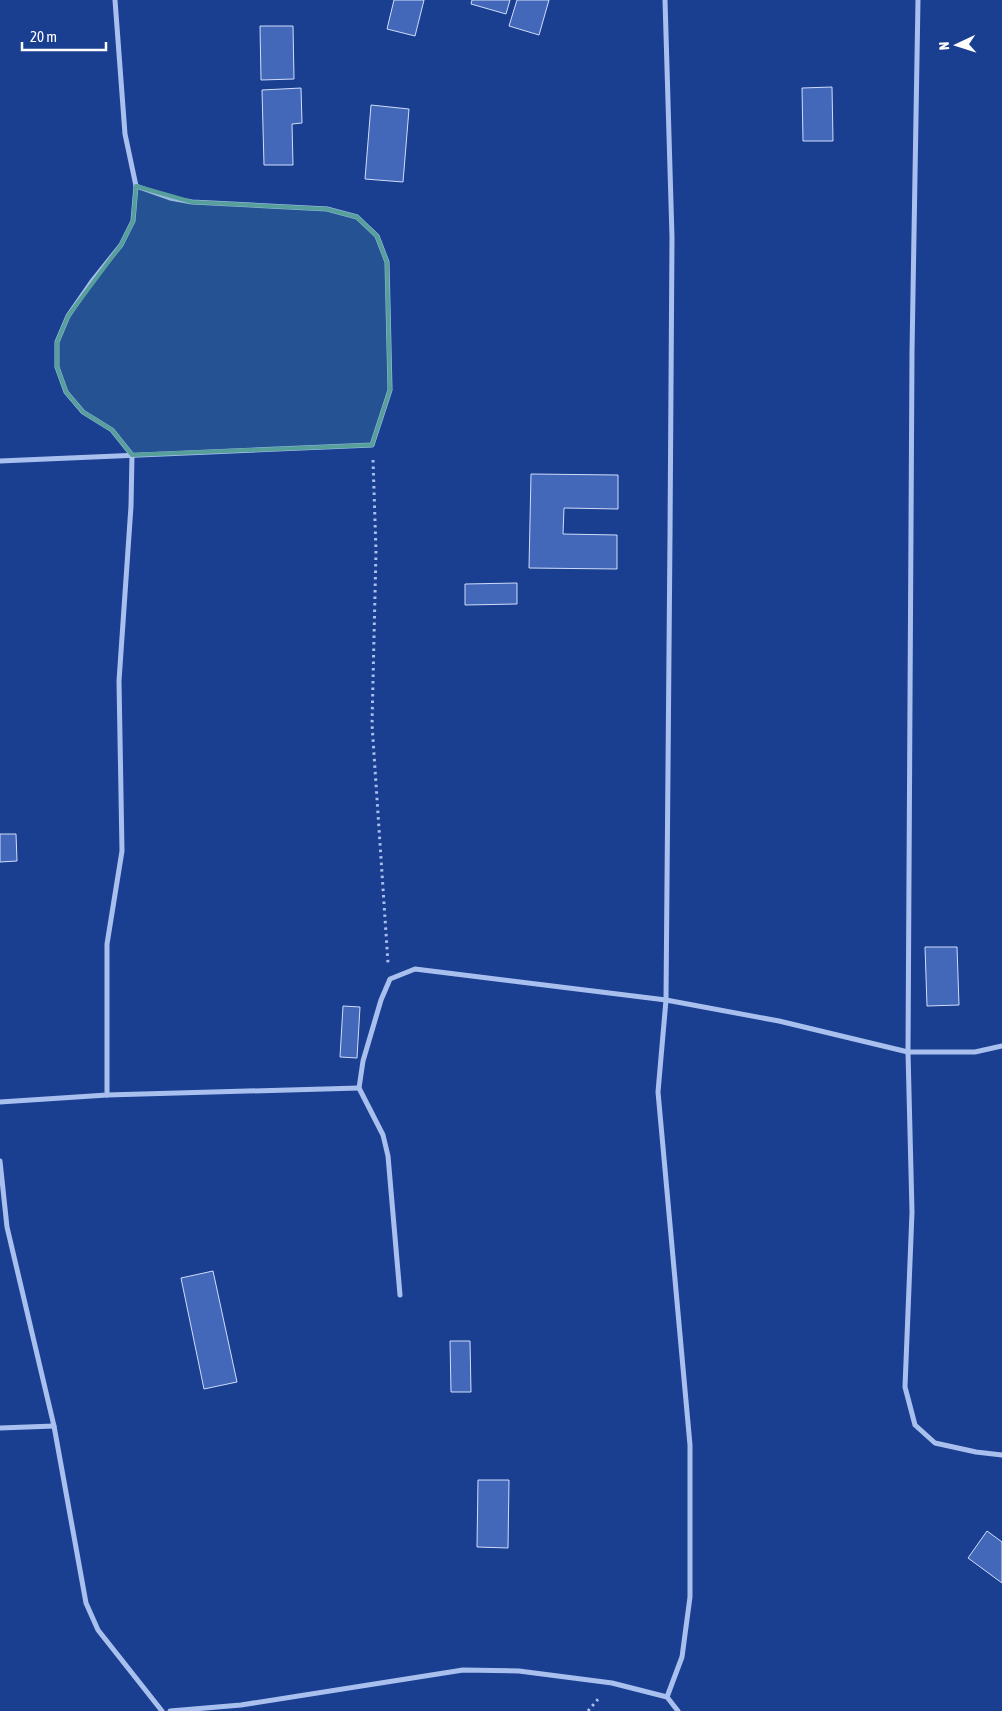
<svg xmlns="http://www.w3.org/2000/svg" width="1002" height="1711" font-family="'Asap Condensed',sans-serif">
<rect width="100%" height="100%" fill="#1a3f91"/>
<g fill="#4368b9" stroke="#cfddfa">
<polygon points="394,0 424,0 415,36 387,29"/>
<polygon points="472,0 510,0 506,14 471,4"/>
<polygon points="517,0 549,0 539,35 509,26"/>
<polygon points="260,26 293,26 294,79 261,80"/>
<polygon points="832,87 833,141 803,141 802,88"/>
<polygon points="301,88 302,123 292,124 293,165 264,165 262,90"/>
<polygon points="371,105 409,109 403,182 365,179"/>
<polygon points="531,474 618,475 618,509 564,508 563,534 617,535 617,569 529,568"/>
<polygon points="517,583 517,604 465,605 465,584"/>
<polygon points="0,834 16,834 17,861 0,862"/>
<polygon points="925,947 957,947 959,1005 927,1006"/>
<polygon points="343,1006 360,1007 357,1058 340,1057"/>
<polygon points="213,1271 237,1382 204,1389 181,1278"/>
<polygon points="450,1341 470,1341 471,1392 451,1392"/>
<polygon points="478,1480 509,1480 508,1548 477,1547"/>
<polygon points="987,1531 1002,1542 1002,1583 968,1558"/>
</g>
<g fill="none" stroke-linecap="round" stroke-linejoin="round">
<g stroke="#a9c0ef" stroke-width="3" stroke-dasharray="2.5 4" stroke-linecap="butt">
<polyline points="373,460 376,551 372,724 388,963"/>
<polyline points="588,1711 599,1698"/>
</g>
<g stroke="#a9c0ef" stroke-width="5">
<polyline points="665,0 672,237 670,536 666,1000 658,1092 690,1445 690,1597 682,1657 667,1697"/>
<polyline points="918,0 912,352 908,1052 912,1212 905,1387 915,1425 935,1443 976,1452 1002,1455"/>
<polyline points="0,461 372,445 390,390 387,262 377,236 357,217 327,209 192,202 170,198 136,186 125,134 115,0"/>
<polyline points="107,1095 107,944 122,851 119,681 131,506 132,455 112,430 83,412 66,392 57,367 57,342 68,316 93,280 121,245 133,221 136,186"/>
<polyline points="0,1102 107,1095 359,1088"/>
<polyline points="0,1161 7,1227 54,1426 86,1603 98,1630 162,1711"/>
<polyline points="400,1295 388,1156 383,1135 359,1088 363,1061 381,1000 390,979 415,969 666,1000 779,1021 908,1052 975,1052 1002,1046"/>
<polyline points="0,1428 54,1426"/>
<polyline points="170,1711 241,1705 463,1670 519,1671 612,1683 667,1697 678,1711"/>
</g>
</g>
<path fill="#579f9a" fill-opacity="0.2" stroke="#579f9a" stroke-width="4" stroke-linejoin="round" d="M136,186L192,202L327,209L357,217L377,236L387,262L390,390L372,445L132,455L112,430L83,412L66,392L57,367V342L68,316L121,245L133,221Z"/>
<g transform="translate(957 45) rotate(266)" stroke="#1a3f91" stroke-width="4" paint-order="stroke">
<path d="M0-4L9 19L0 12L-9 19Z" fill="#ffffff"/>
<text y="-8" font-size="14" font-weight="bold" text-anchor="middle" fill="#ffffff">N</text>
</g>
<path d="M22 42v8h84v-8" fill="none" stroke="#ffffff" stroke-width="2.5"/>
<text x="30" y="42" font-size="15" fill="#ffffff" stroke="#1a3f91" stroke-width="4" paint-order="stroke">20 m</text>
</svg>
